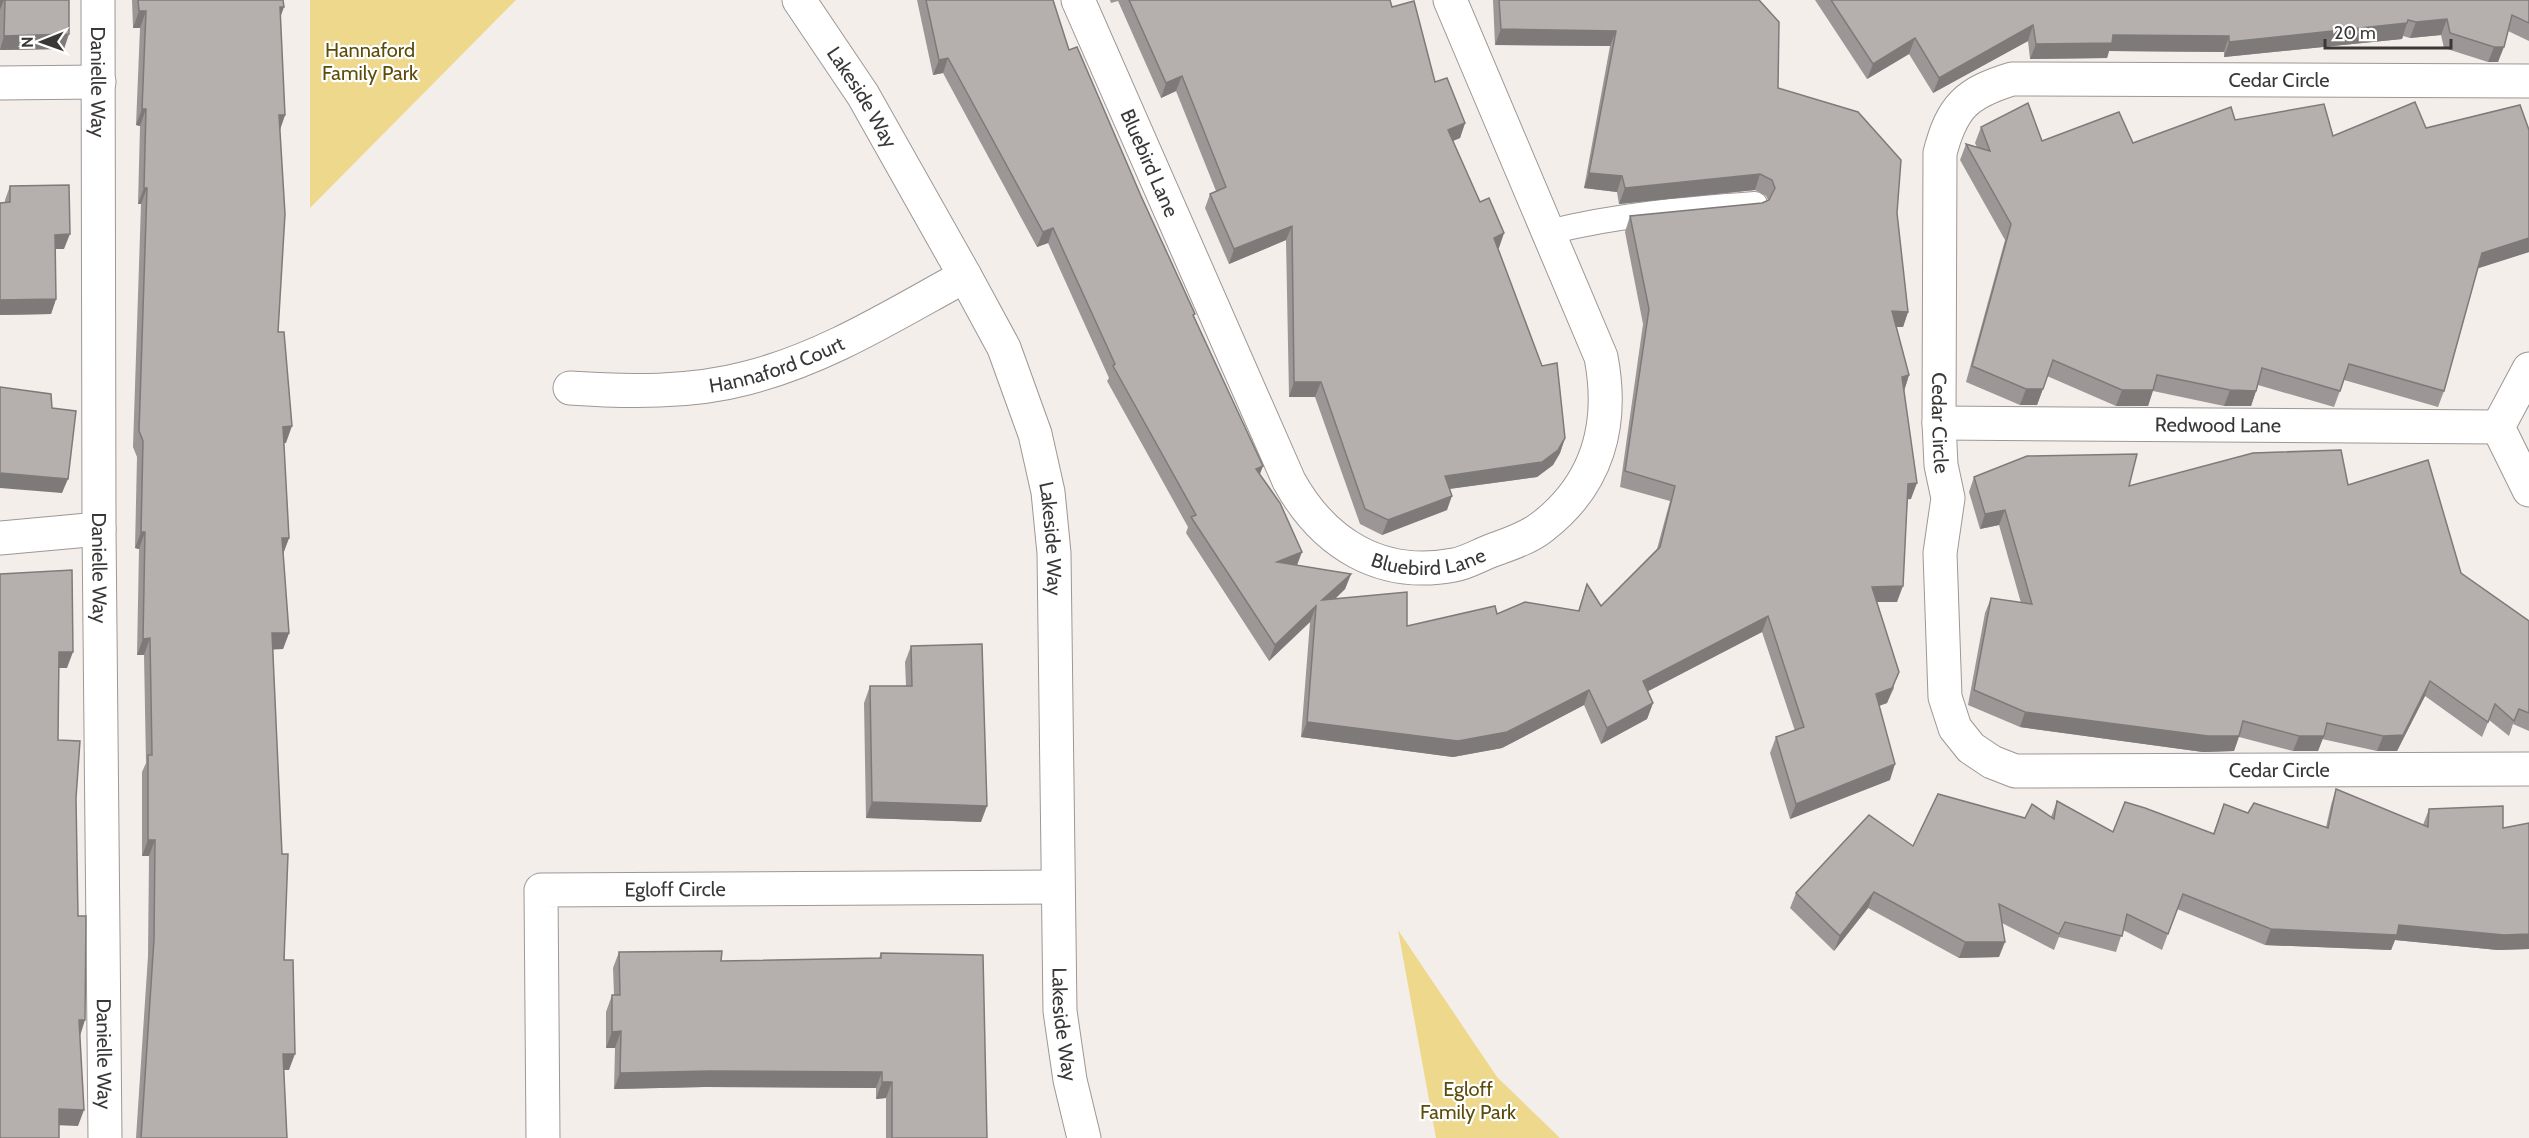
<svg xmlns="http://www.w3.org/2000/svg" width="2529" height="1138" font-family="Cabin,sans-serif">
<rect width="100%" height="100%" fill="#f4eeeb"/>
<g fill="#edd88c">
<polygon points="310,0 516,0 310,208"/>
<polygon points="1398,930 1497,1077 1560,1138 1436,1138"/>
</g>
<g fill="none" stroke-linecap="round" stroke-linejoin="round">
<defs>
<path id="service" d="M1549,232C1617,215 1685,209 1755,204"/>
<g id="minor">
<path id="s1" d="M98,0L99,529L105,1138"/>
<path id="s2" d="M799,0L863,95L965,276L1004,348L1035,434L1048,492L1054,553L1060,1011L1070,1080L1084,1138"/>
<path id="s3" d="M1078,0L1289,481C1324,544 1381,579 1454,565C1466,563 1478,556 1488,552C1506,545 1527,539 1542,527C1598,484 1614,425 1601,357L1450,0"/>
<path id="s4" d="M2529,81L2012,79C1966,93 1952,107 1940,153L1939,423L1941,465L1948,498L1940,553L1945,697L1955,728L1971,748L1992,762L2015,771L2529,769"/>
<polyline points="0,83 99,82"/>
<polyline points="2529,369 2498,427 2529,490"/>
<path id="s5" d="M570,388C628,392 691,393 747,378C826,358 895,314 965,276"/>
<path id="s6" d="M1939,423L2498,427"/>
<polyline points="0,538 99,529"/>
<path id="s7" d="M543,1138L541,890L1057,887"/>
</g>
</defs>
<use href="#service" stroke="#9d9795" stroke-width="26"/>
<use href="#minor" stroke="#9d9795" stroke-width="35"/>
<use href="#service" stroke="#fff" stroke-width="24"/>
<use href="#minor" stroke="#fff" stroke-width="33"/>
</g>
<g fill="#9c9696">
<polygon points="0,0 69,0 64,49 0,50"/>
<polygon points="132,0 283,0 280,17 285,115 280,130 278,332 286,443 284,443 289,538 283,554 289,633 283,649 273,649 289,1070 284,1070 287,1138 136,1138 148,956 149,856 142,856 142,772 146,763 144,655 137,655 139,549 135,548 137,457 133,447 141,204 138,204 140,126 136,125 140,28 133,28"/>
<polygon points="917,0 1053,0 1069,50 1141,196 1194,317 1297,565 1351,574 1345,589 1335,599 1407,626 1497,614 1578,611 1587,584 1601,606 1657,549 1670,501 1620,487 1643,324 1625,232 1630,216 1762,203 1768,200 1766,196 1755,190 1619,204 1617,192 1584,188 1610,46 1495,45 1493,0 1759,0 1778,88 1897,213 1908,312 1903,327 1896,327 1909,375 1904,391 1911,499 1908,499 1897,602 1877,602 1894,688 1887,703 1879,706 1890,780 1790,819 1770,753 1776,737 1795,731 1762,632 1647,691 1653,703 1647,719 1601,744 1584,705 1502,748 1453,757 1301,737 1310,622 1269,661 1186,533 1188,527 1107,381 1109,378 1048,243 1037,247 943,73 933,75"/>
<polygon points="1110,0 1390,0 1392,7 1435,82 1465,123 1460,138 1453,141 1480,202 1504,233 1498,248 1565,438 1560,453 1553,465 1537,477 1450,489 1447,510 1382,535 1360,524 1315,397 1289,397 1286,240 1229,264 1205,208 1210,194 1216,191 1176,91 1161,98 1118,1 1111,3"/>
<polygon points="1815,0 2529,0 2529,41 2508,31 2498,62 2488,62 2444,48 2441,35 2410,38 2403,36 2402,39 2224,57 2224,52 2109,51 2107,58 2030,59 2028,41 1933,93 1909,54 1867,79"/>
<polygon points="2235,120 2333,136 2426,128 2529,130 2529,252 2478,268 2444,391 2438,407 2344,380 2334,407 2258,385 2251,406 2224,406 2153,391 2148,406 2116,406 2047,376 2037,405 2020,405 1966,382 2005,240 1960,160 1966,144 1977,147 1975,143 1981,127 2042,141 2133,143"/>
<polygon points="10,186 64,249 55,249 56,299 51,314 0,315 0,203 5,203 5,200"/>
<polygon points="1974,477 2129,486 2348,485 2461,573 2529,621 2529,731 2513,724 2509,736 2489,720 2482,737 2425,696 2397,751 2377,751 2322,739 2318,751 2293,751 2239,737 2234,751 2203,752 2020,727 1968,705 1985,613 1991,598 2021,603 1999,525 1980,529 1969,492"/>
<polygon points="911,646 981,822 866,818 864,703 870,686 906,686 905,662"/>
<polygon points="2336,789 2423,825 2429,809 2503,828 2529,823 2529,949 2498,950 2395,940 2391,950 2265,945 2177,909 2162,950 2123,930 2116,952 2059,937 2054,950 2002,923 1999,957 1959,958 1868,908 1834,951 1790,908 1796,893 1913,846 2025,818 2051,817 2057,801 2113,832 2213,834 2224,804 2248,813 2326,827 2331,805"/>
<polygon points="619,952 721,961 879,958 881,953 987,1138 886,1138 886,1098 876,1099 876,1088 704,1087 614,1089 615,1048 606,1048 606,1012 612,995 614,995 613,968"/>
</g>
<g fill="#7f7a7a">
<polygon points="0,0 4,0 0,10"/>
<polygon points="280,7 284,7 278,24"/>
<polygon points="139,11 146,11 140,28 133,28"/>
<polygon points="2447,19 2441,35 2410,38 2416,22"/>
<polygon points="2407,23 2402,39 2224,57 2229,42"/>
<polygon points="2033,25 2028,41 1933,93 1939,78"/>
<polygon points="1501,29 1616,31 1610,46 1495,45"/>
<polygon points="69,34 64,49 0,50 4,36"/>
<polygon points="2113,35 2229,36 2224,52 2109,51 2107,58 2030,59 2036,44"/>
<polygon points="1915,38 1909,54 1867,79 1873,64"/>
<polygon points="2494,47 2504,47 2498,62 2488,62"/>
<polygon points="948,58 943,73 933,75 939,60"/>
<polygon points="1182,76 1176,91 1161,98 1166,83"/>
<polygon points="142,109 146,109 140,126 136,125"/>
<polygon points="279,115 285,115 279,132"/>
<polygon points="1465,123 1460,138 1443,145 1448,130"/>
<polygon points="1589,173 1622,176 1617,192 1584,188"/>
<polygon points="1760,174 1755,190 1619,204 1625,188"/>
<polygon points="144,188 147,188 141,204 138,204"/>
<polygon points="1292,226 1286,240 1229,264 1234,249"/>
<polygon points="1053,228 1048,243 1037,247 1043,232"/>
<polygon points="1504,233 1499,248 1488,252 1494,238"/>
<polygon points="70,234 64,249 50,249 55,235"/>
<polygon points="2529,238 2529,252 2476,269 2482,253"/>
<polygon points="56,299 51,314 0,315 0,300"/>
<polygon points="1892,311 1908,312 1903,327 1886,327"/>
<polygon points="1909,375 1904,391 1902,377"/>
<polygon points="1294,382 1321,382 1315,397 1289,397"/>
<polygon points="2026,389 2043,389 2037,405 2020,405"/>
<polygon points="2122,390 2153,390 2148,406 2116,406"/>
<polygon points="2230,390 2256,391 2251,406 2224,406"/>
<polygon points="292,426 286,443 277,444 283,427"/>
<polygon points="1565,438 1560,453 1553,465 1537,477 1440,490 1445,476"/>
<polygon points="1263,466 1257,482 1256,469"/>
<polygon points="0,473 68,479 62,493 0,488"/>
<polygon points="1917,483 1911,499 1903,500 1908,484"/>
<polygon points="1452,496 1447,510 1382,535 1388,520"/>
<polygon points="2005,510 1999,525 1980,529 1985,514"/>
<polygon points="141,532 145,532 139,549 135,548"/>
<polygon points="282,538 289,538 283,554 276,554"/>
<polygon points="1302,552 1296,568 1277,562"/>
<polygon points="1351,574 1345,589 1317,616 1322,600"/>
<polygon points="1903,586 1897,602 1867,602 1872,587"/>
<polygon points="1316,606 1310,622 1269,661 1275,645"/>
<polygon points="1768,616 1762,632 1637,697 1643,681"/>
<polygon points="272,633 289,633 283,649 266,650"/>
<polygon points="150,638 144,655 137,655 143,639"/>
<polygon points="59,652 73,652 67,668 53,668"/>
<polygon points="1899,672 1887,703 1870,709 1876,694"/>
<polygon points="2430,681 2425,696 2397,751 2377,751 2383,736"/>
<polygon points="1589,690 1584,705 1502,748 1453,757 1301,737 1307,722"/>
<polygon points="1653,703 1647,719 1601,744 1607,728"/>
<polygon points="2025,712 2239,736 2234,751 2203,752 2020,727"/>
<polygon points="2299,736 2324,736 2318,751 2293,751"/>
<polygon points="1895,764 1890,780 1790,819 1796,804"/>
<polygon points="872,802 987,806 981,822 866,818"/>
<polygon points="148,840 155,840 149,856 142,856"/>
<polygon points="1874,892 1868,908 1834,951 1840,936"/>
<polygon points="2399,925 2529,934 2529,949 2498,950 2395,940 2391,950 2265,945 2271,929"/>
<polygon points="1965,942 2005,942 1999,957 1959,958"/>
<polygon points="79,1020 85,1020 80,1036"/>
<polygon points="621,1031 615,1048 606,1048 612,1032"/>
<polygon points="283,1054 295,1054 289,1070 277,1070"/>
<polygon points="710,1071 882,1072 876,1088 704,1087 614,1089 620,1073"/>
<polygon points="882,1082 892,1082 886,1098 876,1099"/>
<polygon points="59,1109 84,1110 78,1126 53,1125"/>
</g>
<g fill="#b5afae" stroke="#7f7a7a" stroke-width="1.5">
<polygon points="5,0 69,0 69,34 4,36"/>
<polygon points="138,0 283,0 284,7 280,7 285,115 279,115 285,214 278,332 284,332 292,426 283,427 289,538 282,538 289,633 272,633 282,854 288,854 284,960 293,960 295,1054 283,1054 287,1138 141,1138 154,939 155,840 148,840 148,755 152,755 150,638 143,639 145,532 141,532 143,441 139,431 147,188 144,188 146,109 142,109 146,11 139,11"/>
<polygon points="926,0 1053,0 1069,50 1077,47 1141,196 1195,314 1193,315 1263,466 1256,469 1280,503 1302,552 1277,562 1351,574 1322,600 1407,592 1407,626 1495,606 1497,614 1525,602 1579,611 1587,584 1601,606 1660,547 1675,486 1625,471 1649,309 1630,216 1762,203 1769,200 1775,188 1772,180 1760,174 1625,188 1622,176 1589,173 1616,31 1501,29 1499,0 1759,0 1779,22 1778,88 1858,112 1901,160 1897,213 1908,312 1892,311 1909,375 1902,377 1917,483 1908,484 1903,586 1872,587 1899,672 1892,688 1876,694 1895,764 1796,804 1776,737 1804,727 1768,616 1643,681 1653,703 1607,728 1589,690 1507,732 1458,741 1307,722 1316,606 1275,645 1191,517 1196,515 1113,366 1115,364 1053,228 1043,232 948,58 939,60"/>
<polygon points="1129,0 1390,0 1392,7 1414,1 1435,82 1447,78 1465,123 1448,130 1480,202 1489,198 1504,233 1494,238 1542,366 1557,363 1565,438 1558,450 1542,462 1445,476 1452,496 1388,520 1365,509 1321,382 1294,382 1292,226 1234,249 1210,194 1226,187 1182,76 1166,83"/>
<polygon points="1831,0 2529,0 2529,23 2512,15 2504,47 2494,47 2450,33 2447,19 2416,22 2408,20 2407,23 2229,42 2229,36 2113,35 2112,43 2036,44 2033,25 1939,78 1915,38 1873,64"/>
<polygon points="2415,102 2426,128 2520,105 2529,130 2529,238 2482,253 2444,391 2349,364 2340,391 2262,368 2256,391 2230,390 2157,375 2153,390 2122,390 2053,360 2043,389 2026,389 1972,366 2011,224 1966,144 1990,151 1981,127 2028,103 2042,141 2119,112 2133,143 2231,107 2235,120 2324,104 2333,136"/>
<polygon points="69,185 70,234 55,235 56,299 0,300 0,203 10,202 10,186"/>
<polygon points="0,387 51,394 52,408 76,411 68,479 0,473"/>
<polygon points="2341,450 2348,485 2428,460 2461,573 2529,621 2529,713 2519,709 2514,721 2495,704 2488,722 2430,681 2403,735 2383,736 2327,723 2324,736 2299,736 2243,721 2239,736 2208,736 2025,712 1974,690 1991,598 2032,604 2005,510 1985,514 1974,477 2027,456 2137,454 2129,486 2253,453"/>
<polygon points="72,570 73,652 59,652 58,740 80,741 76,798 78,916 86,916 85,1020 79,1020 84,1110 59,1109 59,1138 0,1138 0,574"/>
<polygon points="982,644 987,806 872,802 870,686 912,686 911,646"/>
<polygon points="2336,789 2428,827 2429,809 2503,806 2503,828 2529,823 2529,934 2504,935 2399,925 2397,935 2271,929 2183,894 2168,934 2127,914 2122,936 2065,922 2059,934 1999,904 2005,942 1965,942 1874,892 1840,936 1796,893 1869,815 1913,846 1938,794 2025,818 2032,804 2054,819 2057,801 2113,832 2125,802 2145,808 2214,834 2224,804 2248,813 2254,803 2328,828"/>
<polygon points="722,951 721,961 881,958 881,953 983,955 987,1138 892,1138 892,1082 882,1082 882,1072 710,1071 620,1073 621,1031 612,1032 612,995 620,995 619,952"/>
</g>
<g text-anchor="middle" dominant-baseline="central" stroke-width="4.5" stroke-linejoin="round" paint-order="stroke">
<g font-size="20" fill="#5b4c09" stroke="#fff">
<text x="370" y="50">Hannaford<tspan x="370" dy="23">Family Park</tspan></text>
<text x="1468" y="1089">Egloff<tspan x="1468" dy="23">Family Park</tspan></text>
</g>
<g font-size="20" fill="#3a3837" stroke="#fff">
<text x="2279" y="80">Cedar Circle</text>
<text stroke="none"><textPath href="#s1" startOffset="82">Danielle Way</textPath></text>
<text stroke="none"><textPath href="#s2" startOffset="116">Lakeside Way</textPath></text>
<text stroke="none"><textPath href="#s3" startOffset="178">Bluebird Lane</textPath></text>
<text stroke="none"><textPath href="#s5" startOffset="210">Hannaford Court</textPath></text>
<text stroke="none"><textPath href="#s4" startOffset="897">Cedar Circle</textPath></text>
<text stroke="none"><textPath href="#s6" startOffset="279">Redwood Lane</textPath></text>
<text stroke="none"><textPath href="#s2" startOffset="602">Lakeside Way</textPath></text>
<text stroke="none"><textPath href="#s3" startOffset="699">Bluebird Lane</textPath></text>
<text stroke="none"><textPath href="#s1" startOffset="568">Danielle Way</textPath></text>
<text stroke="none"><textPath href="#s4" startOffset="1545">Cedar Circle</textPath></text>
<text stroke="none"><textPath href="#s7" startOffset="382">Egloff Circle</textPath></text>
<text stroke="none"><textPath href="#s2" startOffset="1088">Lakeside Way</textPath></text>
<text stroke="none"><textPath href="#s1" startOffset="1054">Danielle Way</textPath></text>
</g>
</g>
<g transform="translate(42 42) rotate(269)" stroke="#ffffff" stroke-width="4.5" paint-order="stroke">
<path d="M0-4.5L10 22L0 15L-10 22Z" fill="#3a3837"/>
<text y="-9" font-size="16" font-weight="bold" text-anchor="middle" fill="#3a3837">N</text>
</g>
<path d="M2325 39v9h126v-9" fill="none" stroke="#3a3837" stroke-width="3"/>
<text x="2334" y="39" font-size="18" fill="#3a3837" stroke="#ffffff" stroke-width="4.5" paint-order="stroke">20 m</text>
</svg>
